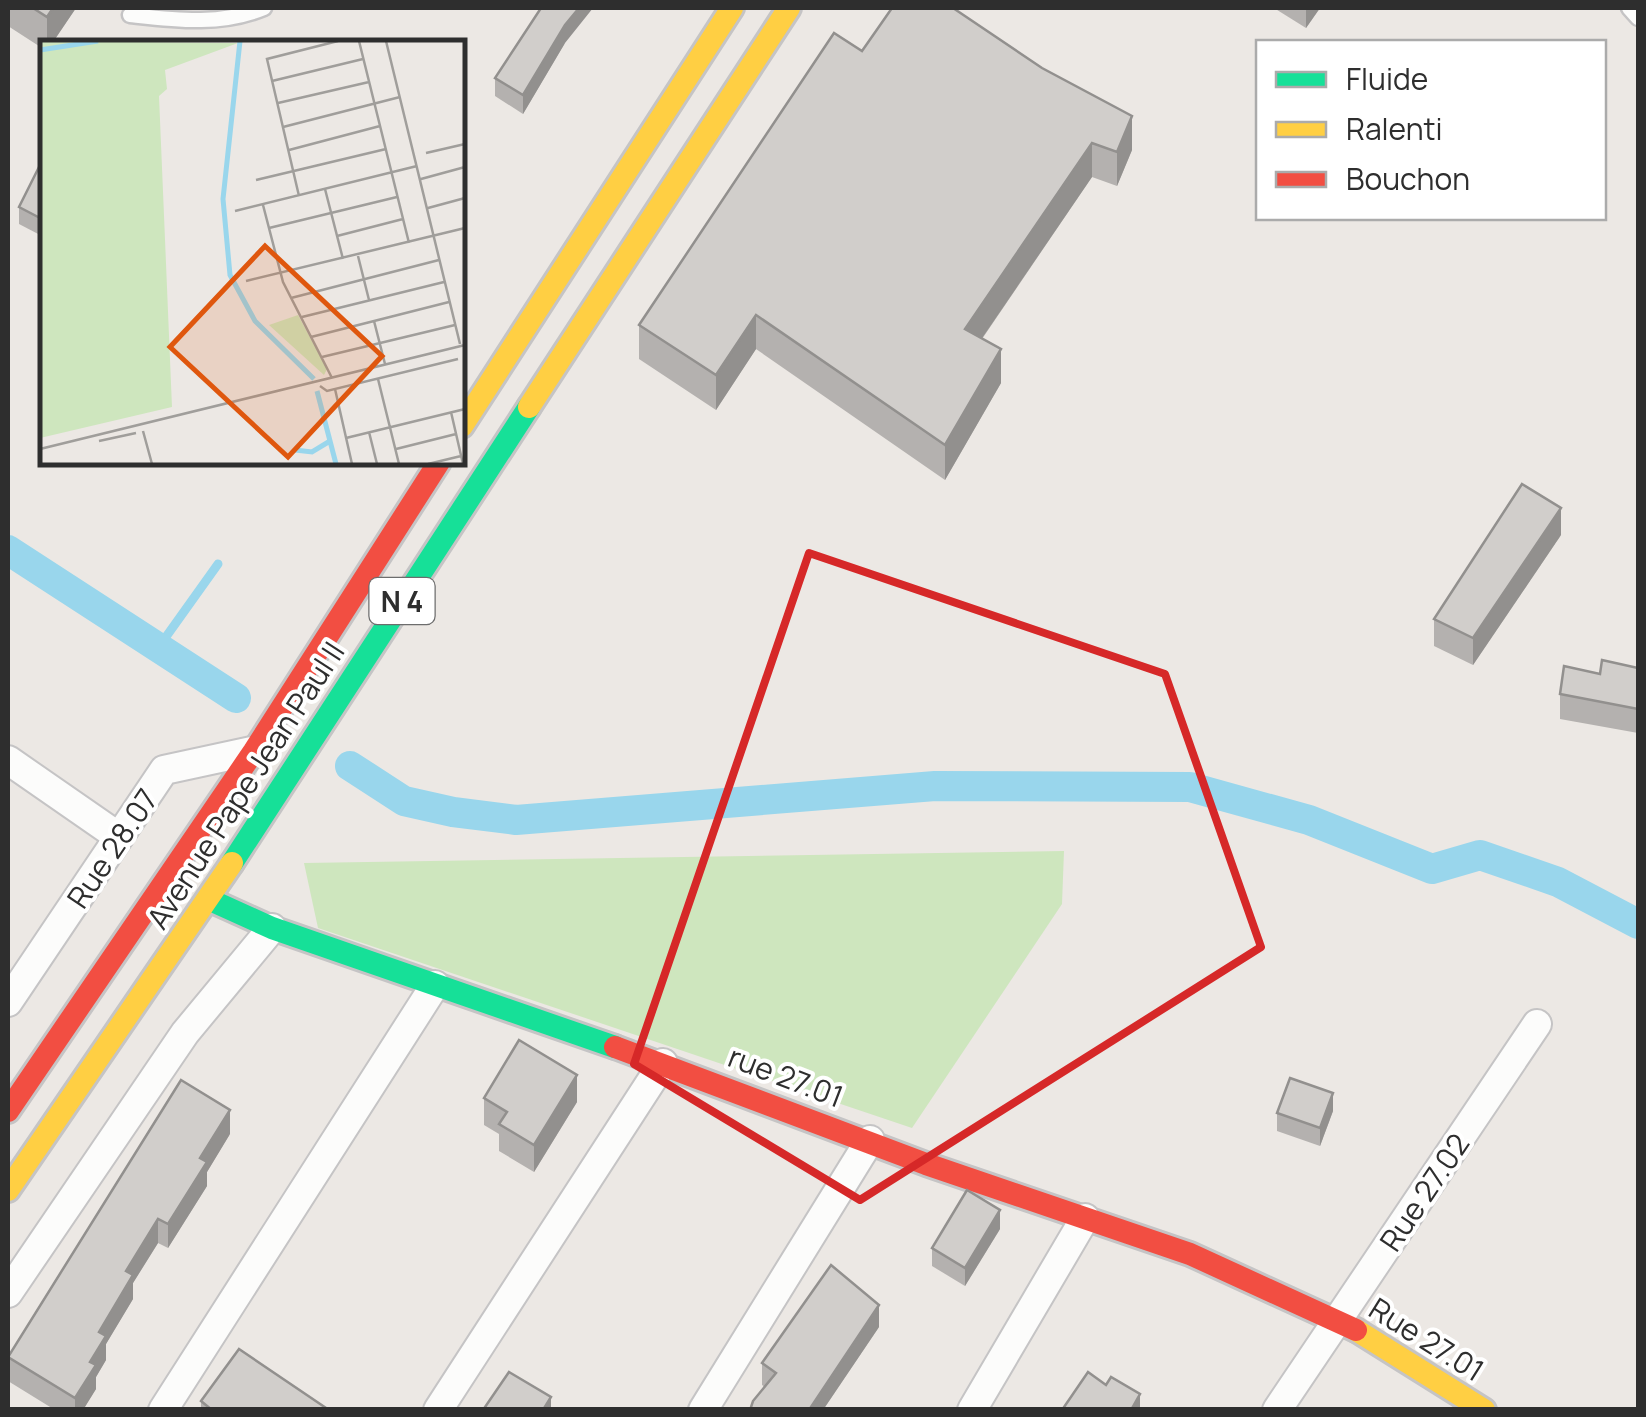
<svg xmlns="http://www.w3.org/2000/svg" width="1646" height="1417" font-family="Manrope,sans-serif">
<rect width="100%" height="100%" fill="#ece8e4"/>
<polygon fill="#cee6be" points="1064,851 1062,904 912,1128 318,928 304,863"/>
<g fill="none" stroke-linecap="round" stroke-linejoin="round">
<polyline stroke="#99d6ec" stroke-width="9" points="158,648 218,564"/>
<g stroke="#99d6ec" stroke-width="30">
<polyline points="8,550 236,698"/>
<polyline points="350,766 404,801 453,812 516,820 935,786 1190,787 1309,820 1432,869 1480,855 1558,882 1638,924"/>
</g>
<defs>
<g id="lane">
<polyline points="1629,8 1638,18"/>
<path d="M130,15C176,20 220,26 264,8"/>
</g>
<g id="street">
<polyline points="8,760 119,837"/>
<polyline points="8,1002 164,770 252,751"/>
<polyline points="8,1293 185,1033 272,928"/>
<polyline points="163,1410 435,985"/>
<polyline points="438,1410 663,1063"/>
<polyline points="703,1410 870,1140"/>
<polyline points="972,1410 1085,1218"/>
<polyline points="1277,1410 1537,1024"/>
</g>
<g id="fast">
<polyline points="232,863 529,407"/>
<polyline points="208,899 272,928 615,1047"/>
</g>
<g id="slow">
<polyline points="529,407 789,8"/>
<polyline points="462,426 732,8"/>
<polyline points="8,1190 232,863"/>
<polyline points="1356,1330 1484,1410"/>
</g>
<g id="jam">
<polyline points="615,1047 926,1164 1190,1254 1356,1330"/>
<polyline points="8,1111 254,751 439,462"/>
</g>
</defs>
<use href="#lane" stroke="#c5c4c5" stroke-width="19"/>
<use href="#street" stroke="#c5c4c5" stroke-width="32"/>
<use href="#fast" stroke="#c5c4c5" stroke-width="28"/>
<use href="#slow" stroke="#c5c4c5" stroke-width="28"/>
<use href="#jam" stroke="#c5c4c5" stroke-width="28"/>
<use href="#lane" stroke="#fcfcfb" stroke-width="14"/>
<use href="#street" stroke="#fcfcfb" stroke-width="28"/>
<use href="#fast" stroke="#16e098" stroke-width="22"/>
<use href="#slow" stroke="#ffcf43" stroke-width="22"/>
<use href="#jam" stroke="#f24e42" stroke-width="22"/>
</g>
<g fill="#b4b1af">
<polygon points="8,8 76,8 53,42 42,42 42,48 8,26"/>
<polygon points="1274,8 1320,8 1306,28"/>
<polygon points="565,43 523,114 495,96 495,78"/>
<polygon points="862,51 1132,150 1117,186 1092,177 982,339 1001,383 945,480 756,349 716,410 639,359 639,325"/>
<polygon points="42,161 42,236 19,224 19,207"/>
<polygon points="1561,535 1473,665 1434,646 1434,619"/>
<polygon points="1638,668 1638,733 1560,719 1560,694 1600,674"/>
<polygon points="484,1098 577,1102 534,1172 499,1151 499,1134 484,1125"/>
<polygon points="1333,1111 1320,1146 1277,1131 1277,1113"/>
<polygon points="230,1134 207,1172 207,1186 168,1248 158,1243 133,1283 133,1299 106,1344 106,1360 96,1377 96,1389 83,1410 55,1410 8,1381 8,1357"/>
<polygon points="1000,1229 965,1286 932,1266 932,1248"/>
<polygon points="879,1327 823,1410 750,1410 765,1387 762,1385 762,1363"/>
<polygon points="201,1401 329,1410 201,1410"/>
</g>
<g fill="#92908e">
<polygon points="53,8 76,8 53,42 47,42 47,17"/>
<polygon points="579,8 593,8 565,43 523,114 523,95 565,25"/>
<polygon points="1306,8 1320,8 1306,28"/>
<polygon points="1132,116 1132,150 1117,186 1117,152"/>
<polygon points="1092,143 1092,177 965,363 965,329"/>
<polygon points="756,315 756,349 716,410 716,375"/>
<polygon points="1001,349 1001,383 945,480 945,445"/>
<polygon points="1561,508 1561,535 1473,665 1473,638"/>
<polygon points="577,1075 577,1102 534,1172 534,1145"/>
<polygon points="1333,1093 1333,1111 1320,1146 1320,1128"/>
<polygon points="230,1110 230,1134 207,1172 207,1186 168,1248 168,1224 200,1158"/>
<polygon points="1000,1210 1000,1229 965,1286 965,1268"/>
<polygon points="158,1219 158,1243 133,1283 133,1299 106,1344 106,1360 96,1377 96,1389 83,1410 75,1410 75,1398 99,1332 126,1271"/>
<polygon points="879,1305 879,1327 823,1410 809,1410"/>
<polygon points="1140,1394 1140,1410 1131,1410"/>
<polygon points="551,1397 551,1410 543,1410"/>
</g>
<g fill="#d1cecb" stroke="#92908e" stroke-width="2.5">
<polygon points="33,8 53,8 47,17"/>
<polygon points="541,8 579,8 565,25 523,95 495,78"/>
<polygon points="892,8 953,8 1042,68 1132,116 1117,152 1092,143 965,329 1001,349 945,445 756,315 716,375 639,325 834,33 862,51"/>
<polygon points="42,161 42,219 19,207"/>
<polygon points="1522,484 1561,508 1473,638 1434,619"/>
<polygon points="1602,660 1638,668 1638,709 1560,694 1564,666 1600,674"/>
<polygon points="519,1040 577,1075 534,1145 499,1124 507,1112 484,1098"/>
<polygon points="1290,1078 1333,1093 1320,1128 1277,1113"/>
<polygon points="181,1080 230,1110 200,1158 207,1162 168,1224 158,1219 126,1271 133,1275 99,1332 106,1336 90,1362 96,1365 75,1398 8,1357"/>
<polygon points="967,1190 1000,1210 965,1268 932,1248"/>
<polygon points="831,1265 879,1305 809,1410 750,1410 753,1401 776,1373 762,1363"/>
<polygon points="239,1349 329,1410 212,1410 201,1401"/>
<polygon points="509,1372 551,1397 543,1410 483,1410"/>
<polygon points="1088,1372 1106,1385 1111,1377 1140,1394 1131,1410 1062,1410"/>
</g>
<path fill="none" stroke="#d62828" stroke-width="8" stroke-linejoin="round" d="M809,553L1165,674L1261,947L860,1200L634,1064Z"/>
<g text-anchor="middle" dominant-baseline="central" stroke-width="8" stroke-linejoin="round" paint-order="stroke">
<rect fill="#fff" stroke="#6d6d6d" stroke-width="2.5" x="369.5" y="578" width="65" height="46" rx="8"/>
<g font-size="28" font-weight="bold" fill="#2e2e2e">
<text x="402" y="601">N 4</text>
</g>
<g font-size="30" fill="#2e2e2e" stroke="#fff">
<text transform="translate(245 785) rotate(-57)">Avenue Pape Jean Paul II</text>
<text transform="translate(112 848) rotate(-56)">Rue 28.07</text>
<text transform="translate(786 1076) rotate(21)">rue 27.01</text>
<text transform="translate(1424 1192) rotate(-56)">Rue 27.02</text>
<text transform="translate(1427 1339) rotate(32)">Rue 27.01</text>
</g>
</g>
<g transform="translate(40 40)">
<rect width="425" height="425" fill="#ece8e4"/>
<path d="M0,1L198,3L125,30L127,49L119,56L132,367L0,398ZM258,275L287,329L284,335L229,285Z" fill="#cee6be"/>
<path fill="none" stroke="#99d6ec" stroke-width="5" d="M200,1L183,159L190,235L215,281L274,339M0,10L58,1M277,351L296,424M255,410L272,412L290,401"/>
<path fill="none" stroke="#a09e9b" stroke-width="2.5" d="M319,1L369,203M346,1L420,304M232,41L323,19M238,63L329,42M243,87L360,57M249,110L340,86M386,113L425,104M381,139L425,127M216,140L346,109M285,149L303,219M259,156L227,19L298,1M223,165L243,242L292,338M388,168L425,158M195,171L377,126M229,188L357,157M297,196L363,179M318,216L329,260M206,241L425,188M251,258L399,220M262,277L404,242M334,281L345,324M271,297L409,262M282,317L415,285M338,339L359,424M280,346L287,351L418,319M295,349L312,424M411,372L423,424M103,391L112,424M329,392L337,424M306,398L425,369M59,401L96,393M0,409L425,305M356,409L416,394M388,424L421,416"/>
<path fill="#df570e" fill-opacity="0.15" stroke="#df570e" stroke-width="5" d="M225,206L342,316L248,417L130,307Z"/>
<rect width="425" height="425" fill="none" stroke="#2e2e2e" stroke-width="5"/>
</g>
<rect width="1646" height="1417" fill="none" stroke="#2e2e2e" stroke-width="20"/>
<rect x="1256" y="40" width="350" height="180" fill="#ffffff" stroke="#ababab" stroke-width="2.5"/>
<rect x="1276" y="72" width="50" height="15" fill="#16e098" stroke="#ababab" stroke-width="2.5"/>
<text x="1346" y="90" font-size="30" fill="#2e2e2e">Fluide</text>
<rect x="1276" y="122" width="50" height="15" fill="#ffcf43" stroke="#ababab" stroke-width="2.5"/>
<text x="1346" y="140" font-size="30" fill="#2e2e2e">Ralenti</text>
<rect x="1276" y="172" width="50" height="15" fill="#f24e42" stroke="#ababab" stroke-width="2.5"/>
<text x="1346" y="190" font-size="30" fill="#2e2e2e">Bouchon</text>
</svg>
